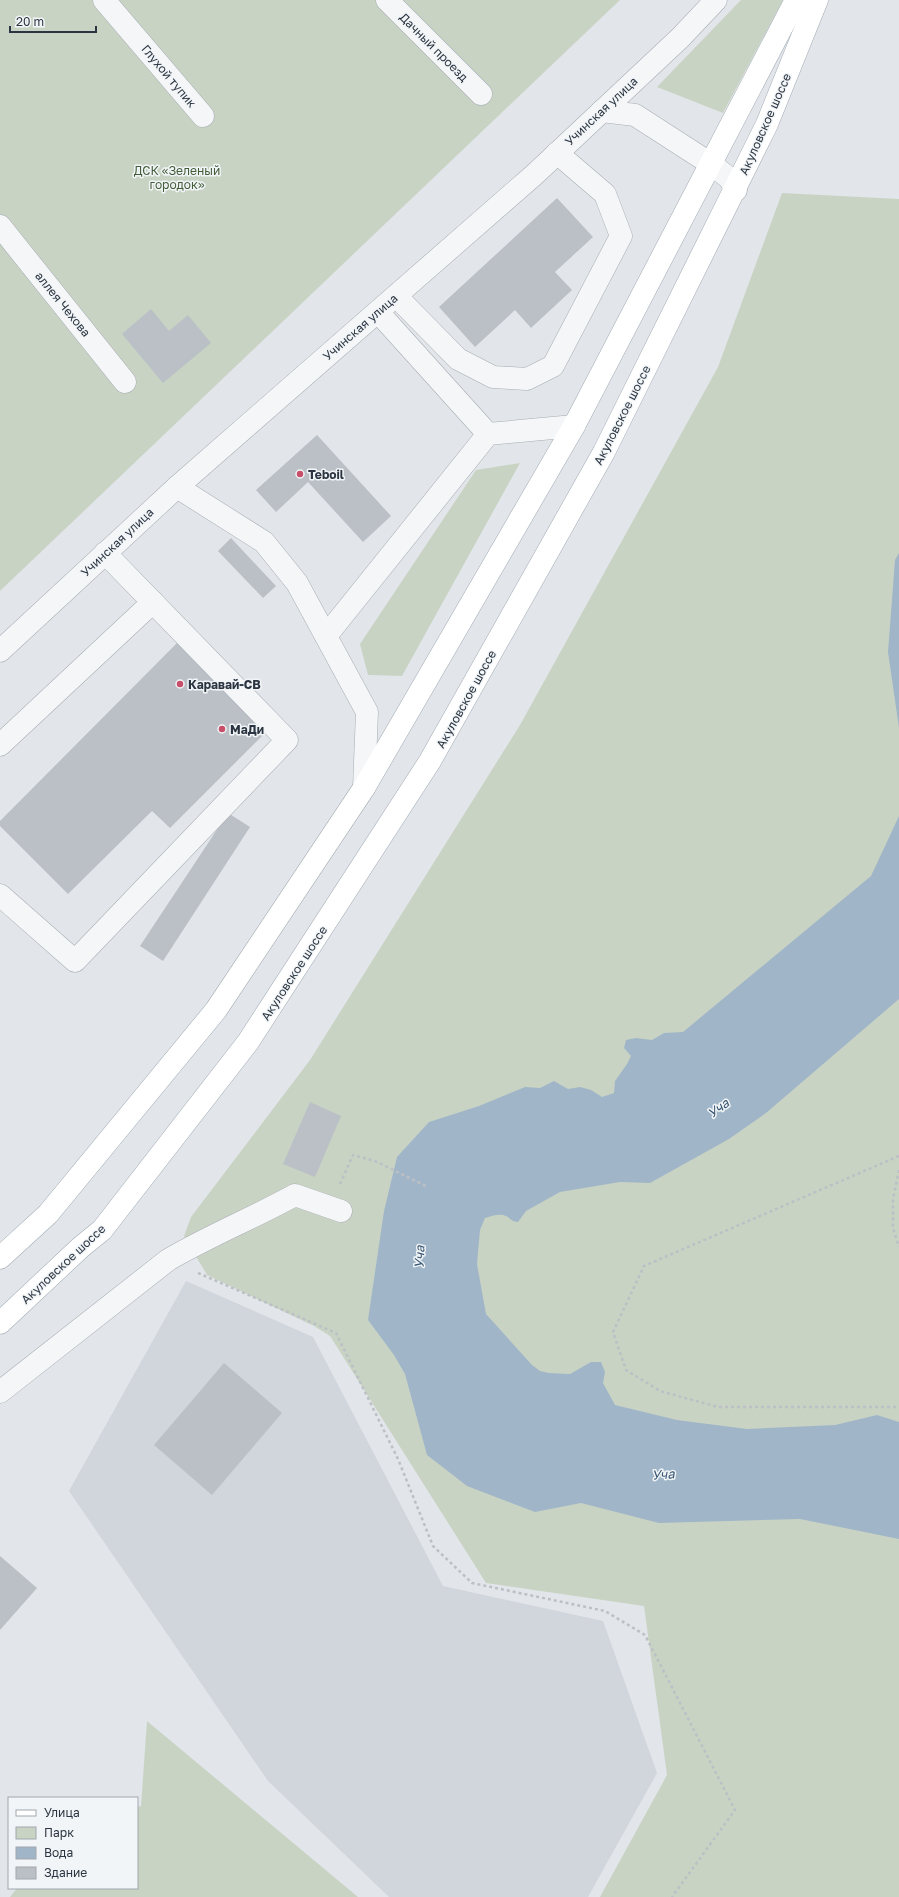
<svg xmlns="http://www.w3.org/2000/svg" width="899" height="1897" font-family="'Golos Text',sans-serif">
<rect width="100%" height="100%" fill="#e2e6ea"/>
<polygon fill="#d1d5dc" points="186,1281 313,1337 443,1586 603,1621 657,1773 588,1897 389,1897 268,1781 69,1491"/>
<g fill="#c9d3c4">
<polygon points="0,0 620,0 0,591"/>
<polygon points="741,0 783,0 723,113 657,87"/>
<polygon points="782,193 899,199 899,1897 600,1897 667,1775 644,1606 486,1583 330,1336 314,1326 207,1275 184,1236 191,1217 310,1060 520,725 718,367"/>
<polygon points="520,463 402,676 368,675 360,644 476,470"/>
<polygon points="147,1721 358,1897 10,1897 17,1888 137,1888 137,1807 141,1806"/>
</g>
<g fill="#a0b6c8">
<polygon points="899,553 899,728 888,652 895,560"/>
<path d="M899,816V999L766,1113L729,1139L650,1183L620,1182L560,1192L526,1211L518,1222C510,1221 512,1219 506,1216C500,1213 492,1216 485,1218L480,1230L477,1264L486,1314L532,1365L540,1371L549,1373L570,1374L591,1362H601L605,1372L603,1383L615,1405L677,1420L747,1429L835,1425L877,1415L899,1422V1539L800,1519L659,1523L581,1503L535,1512L467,1486L427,1455L405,1374L394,1355L368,1320L384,1211L397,1157L429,1122L479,1106L525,1087L540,1088L554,1081L568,1089L580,1087L591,1090L602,1097L614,1093L615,1081L627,1064L631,1056L624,1048L626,1040L636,1038L652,1040L664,1033L683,1032L871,876Z"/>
</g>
<g fill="#bac0c6">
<polygon points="557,198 593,237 555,272 572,290 531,328 515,310 475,347 439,307"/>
<polygon points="151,309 169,331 188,315 211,343 163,383 122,334"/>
<polygon points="317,435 391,516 363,542 308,482 276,512 256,490"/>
<polygon points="231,538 276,586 263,598 218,551"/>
<polygon points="178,642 267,731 170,828 152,811 68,894 0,826 0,821"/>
<polygon points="228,813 250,827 163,961 140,946"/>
<polygon points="310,1102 341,1116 315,1177 283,1164"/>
<polygon points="224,1363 282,1413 212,1495 154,1445"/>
<polygon points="0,1556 37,1588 0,1630"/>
</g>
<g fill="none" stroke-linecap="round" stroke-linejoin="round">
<defs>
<g id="minor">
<polyline points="104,0 203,116"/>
<polyline points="387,0 481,94"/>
<polyline points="602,111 635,115 711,164 729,178 736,190"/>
<polyline points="0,226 125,382"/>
<polyline points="396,296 458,359 493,377 527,379 553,366 621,236 605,194 557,153"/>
<polyline points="378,312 488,434"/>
<polyline points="177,487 264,542 297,583 367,712 364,788"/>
<polyline points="326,636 488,434 574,426"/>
<polyline points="0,651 177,487 534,175 680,38 716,0"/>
<polyline points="0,745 153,602"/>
<polyline points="0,895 75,961 287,740 105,553"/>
<path d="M0,1392L168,1260C209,1236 253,1218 295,1195L341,1211"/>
</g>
<g id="major">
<polyline points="0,1258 48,1214 216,1010 364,788 574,426 796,0"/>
<polyline points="0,1323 81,1247 102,1230 248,1042 430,761 604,452 767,124 817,0"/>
</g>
</defs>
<use href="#minor" stroke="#a7adb4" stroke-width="23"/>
<use href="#major" stroke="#a2abb5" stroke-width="23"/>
<g stroke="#bcc0c5" stroke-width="2.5" stroke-dasharray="3 3" stroke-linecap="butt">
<polyline points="899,1156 644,1266 613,1332 626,1370 660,1391 718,1407 899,1407"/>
<polyline points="899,1170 893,1199 893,1228 899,1247"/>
<polyline points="340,1184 353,1155 375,1161 428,1187"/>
<polyline points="198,1273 336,1333 398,1459 433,1546 472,1583 605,1611 645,1635 735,1810 672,1897"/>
</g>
<use href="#minor" stroke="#f5f6f8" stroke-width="22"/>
<use href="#major" stroke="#fff" stroke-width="22"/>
</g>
<g fill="#c74f6a" stroke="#f2f5f7" stroke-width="1.5">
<circle cx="300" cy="474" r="4"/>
<circle cx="180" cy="684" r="4"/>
<circle cx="222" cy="729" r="4"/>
</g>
<g text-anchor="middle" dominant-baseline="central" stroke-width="3" stroke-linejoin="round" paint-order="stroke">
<g font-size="12" fill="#2b3541" stroke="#f2f5f7">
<text transform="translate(434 47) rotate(45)">Дачный проезд</text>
<text transform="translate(169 76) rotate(50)">Глухой тупик</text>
<text transform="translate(601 111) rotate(-43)">Учинская улица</text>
<text transform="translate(765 124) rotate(-66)">Акуловское шоссе</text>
<text transform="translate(63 304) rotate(51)">аллея Чехова</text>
<text transform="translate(360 327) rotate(-41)">Учинская улица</text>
<text transform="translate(622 415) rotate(-63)">Акуловское шоссе</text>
<text transform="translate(117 542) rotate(-43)">Учинская улица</text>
<text transform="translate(466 699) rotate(-61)">Акуловское шоссе</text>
<text transform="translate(294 973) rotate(-57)">Акуловское шоссе</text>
<text transform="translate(63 1264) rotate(-43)">Акуловское шоссе</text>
</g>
<g font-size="12" fill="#425c39" stroke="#f2f5f7">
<text x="177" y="170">ДСК «Зеленый<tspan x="177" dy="14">городок»</tspan></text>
</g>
<g font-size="12" font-weight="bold" fill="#2b3541" stroke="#f2f5f7" text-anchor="start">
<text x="308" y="474">Teboil</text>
<text x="188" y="684">Каравай-СВ</text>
<text x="230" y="729">МаДи</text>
</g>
<g font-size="13" font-style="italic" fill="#375673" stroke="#f2f5f7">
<text transform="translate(718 1108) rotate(-36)">Уча</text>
<text transform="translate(419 1257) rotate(-88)">Уча</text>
<text transform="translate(663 1474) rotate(-4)">Уча</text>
</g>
</g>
<rect x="8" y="1797" width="130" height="92" fill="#f2f5f7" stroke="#a2a8ae"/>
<rect x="16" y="1810" width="20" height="6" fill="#ffffff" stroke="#a2a8ae"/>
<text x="44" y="1817" font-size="12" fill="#2b3541">Улица</text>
<rect x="16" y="1827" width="20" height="12" fill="#c9d3c4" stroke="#a2a8ae"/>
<text x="44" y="1837" font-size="12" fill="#2b3541">Парк</text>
<rect x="16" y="1847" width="20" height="12" fill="#a0b6c8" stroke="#a2a8ae"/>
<text x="44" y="1857" font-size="12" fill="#2b3541">Вода</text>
<rect x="16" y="1867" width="20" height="12" fill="#bac0c6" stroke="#a2a8ae"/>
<text x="44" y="1877" font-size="12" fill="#2b3541">Здание</text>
<path d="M10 26v6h86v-6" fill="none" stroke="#2b3541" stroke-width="2"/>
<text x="16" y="26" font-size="12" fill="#2b3541" stroke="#f2f5f7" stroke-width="3" paint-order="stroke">20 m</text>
</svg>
